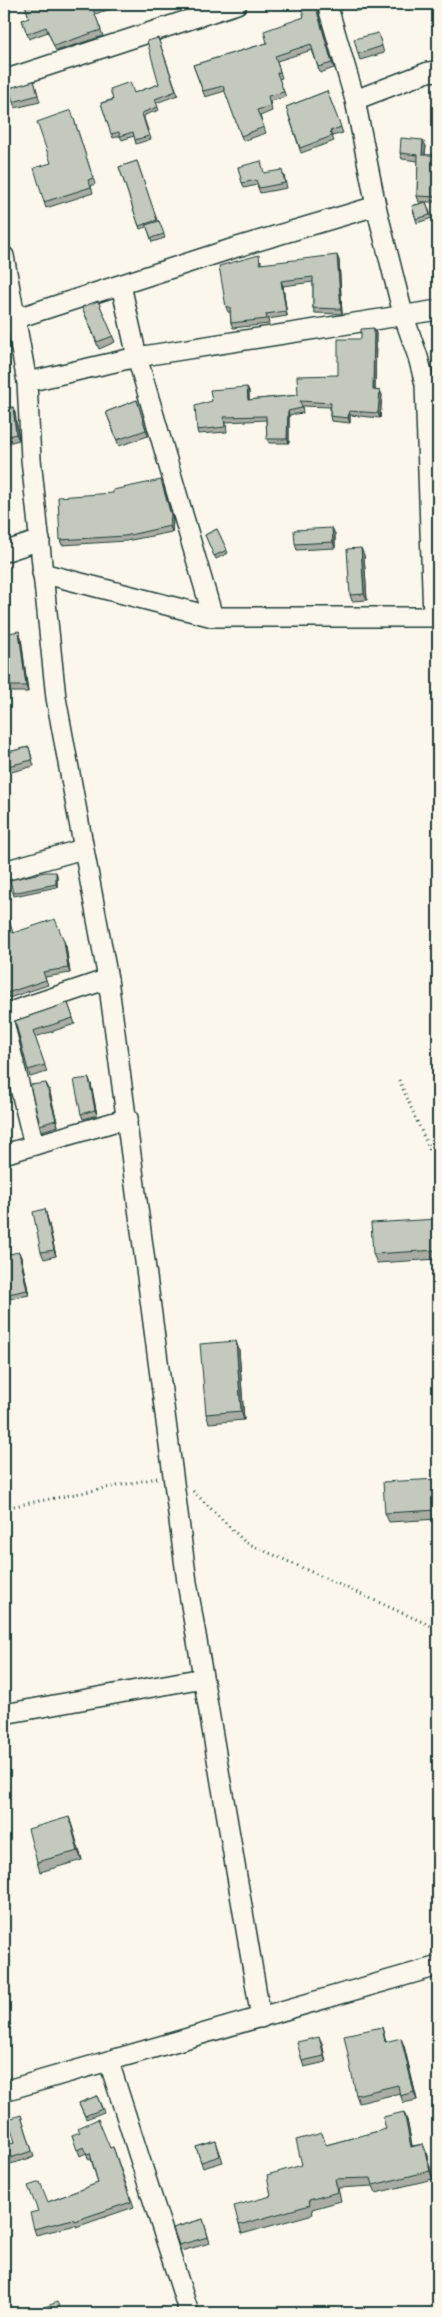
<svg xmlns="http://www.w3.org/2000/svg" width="442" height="2317" font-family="'Architects Daughter',sans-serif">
<rect width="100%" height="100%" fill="#fbf7ec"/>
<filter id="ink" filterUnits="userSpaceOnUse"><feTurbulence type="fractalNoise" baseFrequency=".02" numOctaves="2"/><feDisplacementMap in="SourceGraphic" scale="10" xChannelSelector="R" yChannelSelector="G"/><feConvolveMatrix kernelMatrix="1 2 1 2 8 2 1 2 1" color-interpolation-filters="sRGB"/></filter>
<g filter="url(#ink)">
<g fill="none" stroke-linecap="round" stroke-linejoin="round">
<defs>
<g id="minor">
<polyline points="4,80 237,4"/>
<polyline points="355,100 428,72 438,71"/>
<polyline points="4,256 27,382 31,459 56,698 108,979 187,1582 261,2018"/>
<polyline points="121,285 137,357 213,617"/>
<polyline points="5,322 234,248 376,206"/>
<polyline points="27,382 137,357 438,310"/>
<polyline points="4,552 40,540"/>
<polyline points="42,573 213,617 433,617 425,384 418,357 403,314 376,206 355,100 327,4"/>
<polyline points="4,871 83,849"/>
<polyline points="4,1014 108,979"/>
<polyline points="4,1022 34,1145"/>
<polyline points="4,1154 128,1118"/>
<polyline points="4,1714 203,1678"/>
<polyline points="109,2062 189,2313"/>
<polyline points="4,2091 438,1966"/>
</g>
</defs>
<use href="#minor" stroke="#1f3d34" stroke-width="22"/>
<g stroke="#1f3d34" stroke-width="3" stroke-dasharray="1 4" stroke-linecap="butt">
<polyline points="399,1080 438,1169"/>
<polyline points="193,1491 245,1542 438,1629"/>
<polyline points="4,1508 157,1478"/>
</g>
<use href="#minor" stroke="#fbf7ec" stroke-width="19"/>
</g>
<g fill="#a9ada3" stroke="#1f3d34">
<polygon points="25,4 126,4 95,14 103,36 56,51 48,32 29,39 22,20 29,18"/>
<polygon points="315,4 334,68 320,73 312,50 277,61 282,78 279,79 286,97 270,101 272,111 260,116 266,133 243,141 225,91 205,97 193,65 267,43 304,17"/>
<polygon points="353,4 388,4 389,7 355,11"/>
<polygon points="378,33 384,53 360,60 358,54"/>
<polygon points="158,38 178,95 156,103 159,110 145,115 144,118 151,139 136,144 134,136 122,140 120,136 113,138 101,103 134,93 159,84"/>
<polygon points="34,81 40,102 15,108 13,102"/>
<polygon points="327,91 343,133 332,136 334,141 301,153 286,107"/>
<polygon points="71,110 95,184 91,186 93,193 46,208 44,202 51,163"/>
<polygon points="426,146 425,155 438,155 438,202 426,202 432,218 417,223 412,206 425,202 419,202 417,196 418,161 402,159 400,153"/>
<polygon points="137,161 157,221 159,221 165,238 152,242 147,227 140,229 119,167"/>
<polygon points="238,167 265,173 284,175 287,188 260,193 257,185 244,188"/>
<polygon points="261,260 261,264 339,260 342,314 315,313 313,308 313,282 283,286 287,316 268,319 269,324 233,328 231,323 230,312 228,312 226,307"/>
<polygon points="98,301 115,342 99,349 82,307"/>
<polygon points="376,333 375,390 380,391 382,395 380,418 350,415 350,423 331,421 330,416 330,407 302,406 303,413 289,415 289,443 269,443 267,439 266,420 226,422 227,432 198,434 197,430 212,401 247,387 249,391 249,400 298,395 338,375 361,339"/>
<polygon points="137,400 148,436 119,446 106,412"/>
<polygon points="13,407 15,413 19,440 4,444 4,409"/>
<polygon points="173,520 172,532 126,541 62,545 60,540"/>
<polygon points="332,528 335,534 335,548 297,550 295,544"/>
<polygon points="217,529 228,553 216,559 205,535"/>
<polygon points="364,555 367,600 352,601 350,595"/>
<polygon points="4,634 21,638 28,692 10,692 7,686 7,682 4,683"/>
<polygon points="29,747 34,766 4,774 4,753"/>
<polygon points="57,875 57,887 14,896 13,893"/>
<polygon points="13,933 66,946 70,973 45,977 48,985 9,998 4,983"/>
<polygon points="68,1003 75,1024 35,1037 47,1072 30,1077 15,1021"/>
<polygon points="91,1084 97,1115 83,1119 81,1114"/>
<polygon points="49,1089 58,1126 42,1131 40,1125"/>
<polygon points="47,1216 56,1256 44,1259 41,1252"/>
<polygon points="437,1219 438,1223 438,1259 377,1263 373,1254"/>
<polygon points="4,1255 21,1257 29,1295 4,1300"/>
<polygon points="239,1350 244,1420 209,1423 206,1414"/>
<polygon points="438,1479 438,1519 389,1522 385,1513"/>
<polygon points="69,1817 82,1860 40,1872 37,1862"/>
<polygon points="382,2027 386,2042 404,2046 417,2100 403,2103 400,2093 359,2103 356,2095"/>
<polygon points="319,2037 326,2062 304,2067 302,2061"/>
<polygon points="97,2096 104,2112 86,2119 79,2103"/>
<polygon points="21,2115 34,2157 4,2166 4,2145 15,2142"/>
<polygon points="407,2120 412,2146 423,2144 426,2152 433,2179 376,2193 373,2186 338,2188 341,2201 312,2209 313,2214 242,2234 239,2225 271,2196 302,2165 326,2145 386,2129"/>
<polygon points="72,2135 110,2148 113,2147 134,2207 76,2227 76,2225 36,2235 34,2229 38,2211 48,2202 98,2183 91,2159 89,2160 86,2153 80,2156"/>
<polygon points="216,2141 223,2162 203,2168 196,2147"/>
<polygon points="203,2219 210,2243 181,2251 173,2228"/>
</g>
<g fill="#898d85" stroke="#1f3d34">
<polygon points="423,140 426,146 424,161 422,155"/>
<polygon points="337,255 339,260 342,314 341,309"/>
<polygon points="281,281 283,286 287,316 286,311"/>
<polygon points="374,328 376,333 375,395 373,390"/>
<polygon points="247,387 249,391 249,405 248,400"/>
<polygon points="380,391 382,395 380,418 378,413"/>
<polygon points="13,407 15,413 19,440 16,434"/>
<polygon points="288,411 289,415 289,443 287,439"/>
<polygon points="349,411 350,415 350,423 348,418"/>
<polygon points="163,486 173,520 172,532 170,526"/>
<polygon points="332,528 335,534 335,548 333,542"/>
<polygon points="361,548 364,555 367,600 364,594"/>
<polygon points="19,631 21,638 28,692 26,686"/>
<polygon points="56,872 57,875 57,887 56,884"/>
<polygon points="64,941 66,946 70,973 68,968"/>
<polygon points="89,1078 91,1084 97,1115 95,1110"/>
<polygon points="46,1083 49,1089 58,1126 56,1120"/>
<polygon points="45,1209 47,1216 56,1256 54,1250"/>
<polygon points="19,1252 21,1257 29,1295 27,1290"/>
<polygon points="236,1341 239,1350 244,1420 241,1411"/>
<polygon points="69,1817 72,1826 82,1860 78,1851"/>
<polygon points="319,2037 322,2043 326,2062 324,2056"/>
<polygon points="401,2038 404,2046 417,2100 414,2092"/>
<polygon points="404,2112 407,2120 414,2155 411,2147"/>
<polygon points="423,2144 426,2152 433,2179 430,2171"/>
</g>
<g fill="#c4c9be" stroke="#1f3d34">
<polygon points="25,4 107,4 93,9 101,30 54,46 46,27 27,34 22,20 29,18"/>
<polygon points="315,4 332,63 318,67 311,44 275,56 280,72 277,73 284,92 268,96 270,106 257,110 264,127 241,136 223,86 203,91 193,65 267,43 264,31 304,17 301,7"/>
<polygon points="378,33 382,46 358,54 354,39"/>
<polygon points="158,38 176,91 155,99 158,107 144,112 142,114 149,136 135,140 133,132 120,136 119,132 111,134 101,103 113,100 110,89 130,82 134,93 159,84 147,41"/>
<polygon points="34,81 38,95 13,102 9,88"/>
<polygon points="327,91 341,127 330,131 332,136 300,148 286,107"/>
<polygon points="71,110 93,178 88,180 91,187 44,202 34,168 51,163 37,122"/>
<polygon points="401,138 423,140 422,155 438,155 438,197 417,196 418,155 400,153"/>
<polygon points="137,161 157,220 139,226 119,167"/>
<polygon points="261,161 264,173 282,170 285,183 259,188 256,180 242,183 238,167"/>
<polygon points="426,202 430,215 416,219 412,206"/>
<polygon points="159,221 164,234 151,238 146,225"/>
<polygon points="438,230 438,239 435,232"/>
<polygon points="259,255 260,264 337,255 341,309 313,308 313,277 281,281 286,311 266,314 267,319 231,323 230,307 226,307 219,266"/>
<polygon points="98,301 113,336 97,342 82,307"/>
<polygon points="374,328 373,390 380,391 378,413 349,411 348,418 330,416 331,403 300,401 302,408 288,411 287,439 267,439 266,416 224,417 225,427 197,430 195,406 212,401 210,390 247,387 248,400 298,395 297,376 338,375 338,339 361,339 361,329"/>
<polygon points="438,349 438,365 435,350"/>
<polygon points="137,400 146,430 117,440 106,412"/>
<polygon points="13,407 16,434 4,437 4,409"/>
<polygon points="161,480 171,515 170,526 125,536 60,540 58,497 113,493 113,490"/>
<polygon points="332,528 333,542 295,544 294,530"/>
<polygon points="217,529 227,550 214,556 205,535"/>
<polygon points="361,548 364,594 350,595 347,549"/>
<polygon points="19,631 26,686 7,686 8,676 4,676 4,634"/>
<polygon points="29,747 32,760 4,767 4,753"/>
<polygon points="45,872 56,872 56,884 13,893 10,880"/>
<polygon points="7,913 13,933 55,919 64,941 68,968 43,972 46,980 7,993 4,983 4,914"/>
<polygon points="68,1003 73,1018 33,1031 45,1065 28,1070 15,1021"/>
<polygon points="89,1078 95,1110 81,1114 74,1080"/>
<polygon points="46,1083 56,1120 40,1125 30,1085"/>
<polygon points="45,1209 54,1250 41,1252 33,1212"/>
<polygon points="437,1219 438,1250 373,1254 371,1223"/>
<polygon points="19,1252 27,1290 4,1295 4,1255"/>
<polygon points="236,1341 241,1411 206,1414 200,1344"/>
<polygon points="438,1479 438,1510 385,1513 383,1482"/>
<polygon points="69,1817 78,1851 37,1862 28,1829"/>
<polygon points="382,2027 385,2042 401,2038 414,2092 400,2096 398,2085 356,2095 344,2035"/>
<polygon points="319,2037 324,2056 302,2061 297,2042"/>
<polygon points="97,2096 102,2109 85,2116 79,2103"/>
<polygon points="404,2112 411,2147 423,2144 430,2171 373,2185 371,2178 335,2179 338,2192 309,2200 310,2205 239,2225 234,2206 271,2196 267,2175 302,2165 296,2140 322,2133 326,2145 386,2129 383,2117"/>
<polygon points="21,2115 32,2151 4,2160 4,2145 15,2142 8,2119"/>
<polygon points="98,2119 110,2148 113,2147 131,2202 74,2221 73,2219 34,2229 30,2213 38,2211 28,2186 40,2182 48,2202 98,2183 90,2153 87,2154 84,2147 77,2150 72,2135 80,2132 78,2128"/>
<polygon points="216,2141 220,2156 201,2162 196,2147"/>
<polygon points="203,2219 208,2237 179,2245 173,2228"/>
<polygon points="57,2302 62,2313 47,2313 45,2307"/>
</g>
</g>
<rect width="442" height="2317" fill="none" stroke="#fbf7ec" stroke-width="20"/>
<rect x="10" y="10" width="422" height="2297" fill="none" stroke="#1f3d34" stroke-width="2" filter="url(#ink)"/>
</svg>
